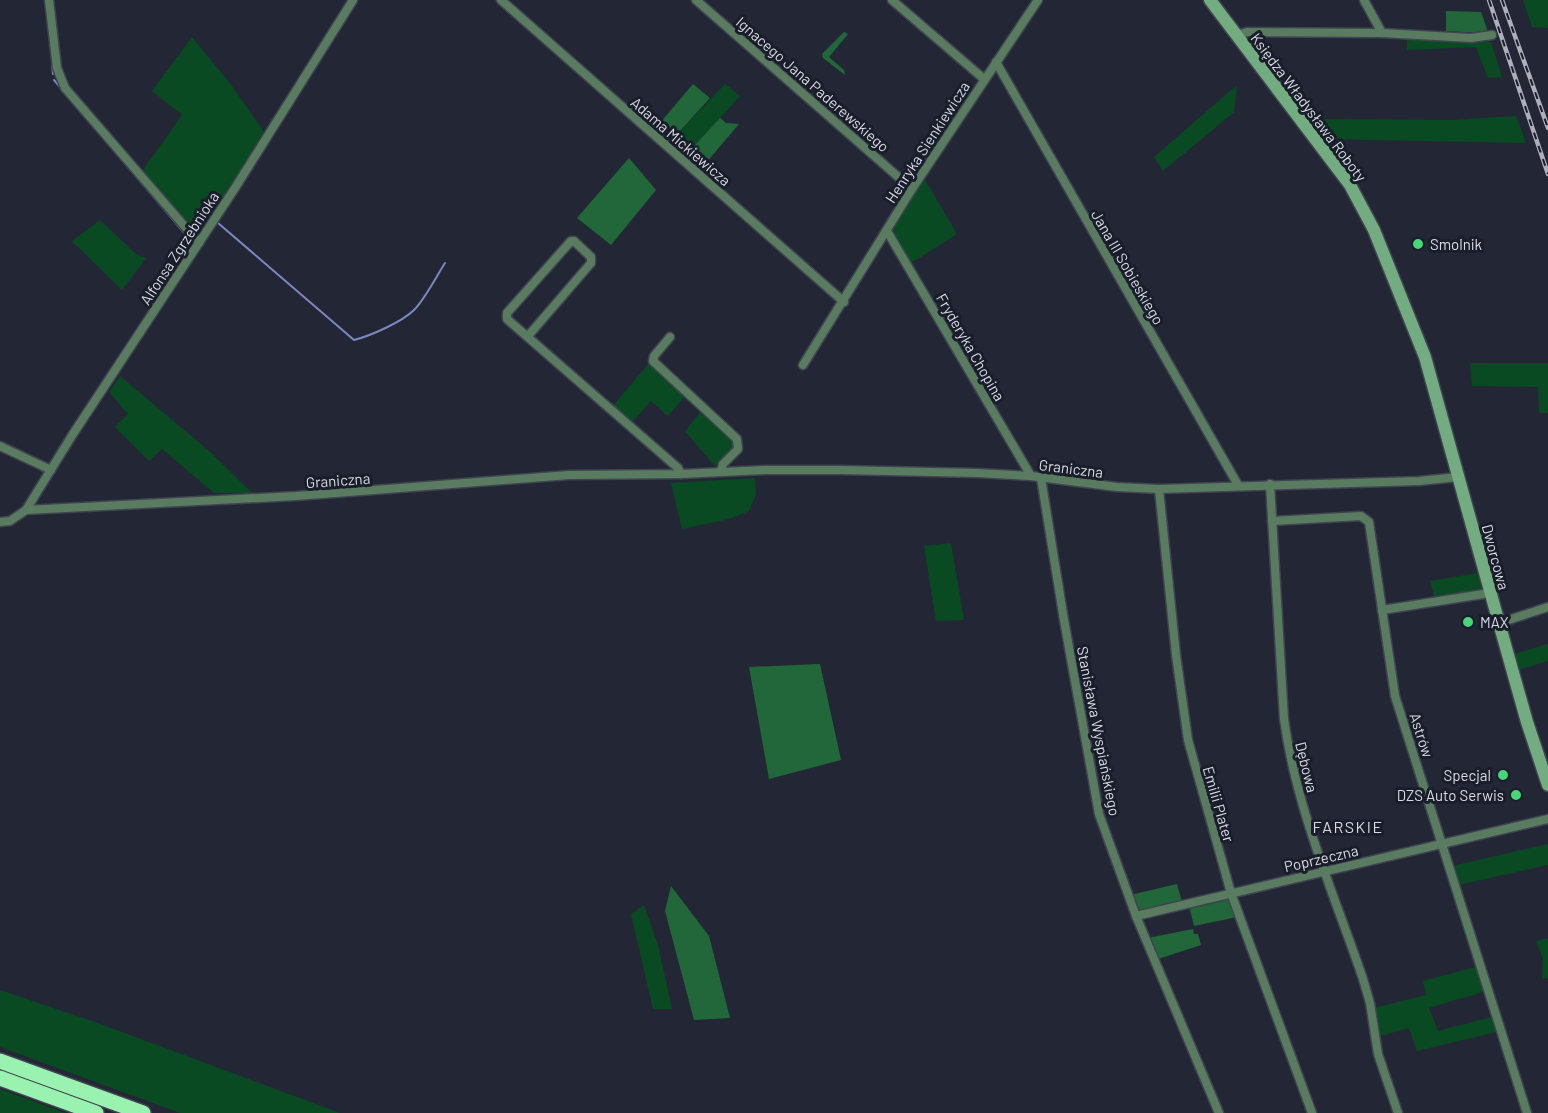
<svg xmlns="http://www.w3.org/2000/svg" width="1548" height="1113" font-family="Barlow,sans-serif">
<rect width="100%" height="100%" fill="#232735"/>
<g fill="#094a23">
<polygon points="1523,0 1548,0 1548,28 1532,27"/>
<polygon points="192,37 229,82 264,132 199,236 141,173 182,115 152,91"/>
<polygon points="1407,39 1491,42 1502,77 1488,78 1476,47 1407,50"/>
<polygon points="725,84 740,96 685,156 669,143"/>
<polygon points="1237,85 1234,112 1163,171 1154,157"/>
<polygon points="1516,116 1526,143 1323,139 1310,119 1453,120"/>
<polygon points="924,178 957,234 911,263 891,229"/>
<polygon points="100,220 137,255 146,258 122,290 72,241"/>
<polygon points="650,362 686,395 668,416 651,401 632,422 613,406"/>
<polygon points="1470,363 1548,363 1548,413 1539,413 1538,387 1472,386"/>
<polygon points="120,376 208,450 252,493 214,493 162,449 149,461 115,427 128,414 109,392"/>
<polygon points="703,409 731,435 735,447 715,466 685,431"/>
<polygon points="755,478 756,494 749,511 729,519 682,529 671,483"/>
<polygon points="951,543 964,620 936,621 924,546"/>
<polygon points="1478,573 1482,591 1435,600 1430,581"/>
<polygon points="1548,644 1548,661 1518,670 1514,654"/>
<polygon points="1548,844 1548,865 1458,885 1452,866"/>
<polygon points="644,905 658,945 672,1009 653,1009 631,914"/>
<polygon points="1548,938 1548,978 1542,979 1543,958 1536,941"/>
<polygon points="1476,967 1486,991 1429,1008 1438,1031 1491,1017 1496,1032 1417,1051 1409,1028 1380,1036 1374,1008 1426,995 1423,981"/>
<polygon points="0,990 95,1022 340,1113 180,1113 0,1047"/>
<polygon points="0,1089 65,1113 0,1113"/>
</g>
<g fill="#226739">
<polygon points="1446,11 1481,12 1487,29 1484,33 1446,31"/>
<polygon points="844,32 848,34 829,57 844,70 845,75 823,58 822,54"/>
<polygon points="693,84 710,98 669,143 654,130"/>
<polygon points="720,118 726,123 739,124 700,170 685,156"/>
<polygon points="629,158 656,190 611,245 577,218"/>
<polygon points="820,664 841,760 769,779 749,667"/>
<polygon points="1177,884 1182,902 1137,914 1130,895"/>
<polygon points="671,886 709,936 730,1018 694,1020 665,911"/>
<polygon points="1226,898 1230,899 1237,917 1194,926 1189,906"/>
<polygon points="1193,929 1194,934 1198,934 1201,945 1155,960 1148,938"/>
</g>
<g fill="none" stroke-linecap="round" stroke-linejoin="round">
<g stroke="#7b87c1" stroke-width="2">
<polyline points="52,65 53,74"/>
<polyline points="54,80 192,242"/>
<path d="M218,223L354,340C370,336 402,322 414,310C425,299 436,277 445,263"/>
</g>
<defs>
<g id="minor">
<polyline points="49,0 57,68 65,88 199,243"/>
<polyline points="501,0 844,302"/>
<polyline points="696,0 912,189"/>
<polyline points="892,0 984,79"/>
<polyline points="1364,0 1382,33"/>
<polyline points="1237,35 1247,32 1382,33 1471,38 1492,35"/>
<polyline points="996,62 1238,485"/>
<polyline points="887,231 1031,476"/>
<polyline points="528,336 591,263 591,257 574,241 571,241 507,313 507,319 678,468 681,474"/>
<polyline points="670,337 654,356 653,361 737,439 738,449 723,464 721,471"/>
<polyline points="803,365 912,189 1038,0"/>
<polyline points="0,446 51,470"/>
<polyline points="1041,478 1064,620 1099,814 1136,916 1219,1113"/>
<path d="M1270,484L1284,719C1296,808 1334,894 1363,979L1370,1003L1378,1054L1398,1113"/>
<polyline points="1159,489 1176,655 1188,740 1231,893 1312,1113"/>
<polyline points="26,510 73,434 235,188 353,0"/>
<polyline points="1272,521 1361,516 1369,522 1395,696 1527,1113"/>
<polyline points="0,522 10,521 26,510 296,496 569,475 681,474 765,470 841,470 977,473 1031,476 1117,487 1159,489 1419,481 1458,477"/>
<polyline points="1382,610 1490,593"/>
<polyline points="1499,623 1548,607"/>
<polyline points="1136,916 1548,819"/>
</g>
<polyline id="secondary" points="1210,0 1350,185 1374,230 1425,357 1499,623 1527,722 1548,785"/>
<g id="motorway">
<polyline points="0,1061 143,1113"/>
<polyline points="0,1078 96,1113"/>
</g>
</defs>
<use href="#minor" stroke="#404451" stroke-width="11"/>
<use href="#secondary" stroke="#404451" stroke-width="15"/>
<use href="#motorway" stroke="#404451" stroke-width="18"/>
<use href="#minor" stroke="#597c61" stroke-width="8"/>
<use href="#secondary" stroke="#74ac81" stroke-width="12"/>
<use href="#motorway" stroke="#99f2af" stroke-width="15"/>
<defs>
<g id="rail">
<polyline points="1489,0 1548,174"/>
<polyline points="1502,0 1548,128"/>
</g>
</defs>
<use href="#rail" stroke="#adb0bb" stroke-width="4.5"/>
<use href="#rail" stroke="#1a1e2b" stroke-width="2" stroke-dasharray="7" stroke-linecap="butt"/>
</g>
<g fill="#47d779" stroke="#1a1e2b" stroke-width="2">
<circle cx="1418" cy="244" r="6"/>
<circle cx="1468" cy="622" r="6"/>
<circle cx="1503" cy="775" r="6"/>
<circle cx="1516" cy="795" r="6"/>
</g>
<g text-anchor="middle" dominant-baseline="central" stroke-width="6" stroke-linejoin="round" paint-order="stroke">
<g font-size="15" fill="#d8dbe4" stroke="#1a1e2b">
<text transform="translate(813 84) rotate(41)">Ignacego Jana Paderewskiego</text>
<text transform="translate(1309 107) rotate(53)">Księdza Władysława Roboty</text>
<text transform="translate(681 141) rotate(41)">Adama Mickiewicza</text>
<text transform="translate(927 142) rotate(-57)">Henryka Sienkiewicza</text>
<text transform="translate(179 248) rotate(-57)">Alfonsa Zgrzebnioka</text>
<text transform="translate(1128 267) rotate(60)">Jana III Sobieskiego</text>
<text transform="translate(971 347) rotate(60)">Fryderyka Chopina</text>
<text transform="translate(1071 468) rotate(7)">Graniczna</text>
<text transform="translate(338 480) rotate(-4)">Graniczna</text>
<text transform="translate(1496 557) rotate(75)">Dworcowa</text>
<text transform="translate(1099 731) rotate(79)">Stanisława Wyspiańskiego</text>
<text transform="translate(1422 735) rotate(72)">Astrów</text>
<text transform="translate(1307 767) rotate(76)">Dębowa</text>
<text transform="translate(1219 804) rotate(74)">Emilii Plater</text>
<text transform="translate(1321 858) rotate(-13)">Poprzeczna</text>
</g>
<g font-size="15" fill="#d8dbe4" stroke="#1a1e2b" text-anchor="start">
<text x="1430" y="244">Smolnik</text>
<text x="1480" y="622">MAX</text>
<text x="1491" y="775" text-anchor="end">Specjal</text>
<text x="1504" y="795" text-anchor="end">DZS Auto Serwis</text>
</g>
<g font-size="16" letter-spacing="1.5" fill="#d8dbe4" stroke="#1a1e2b">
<text x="1348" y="826">FARSKIE</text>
</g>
</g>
</svg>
